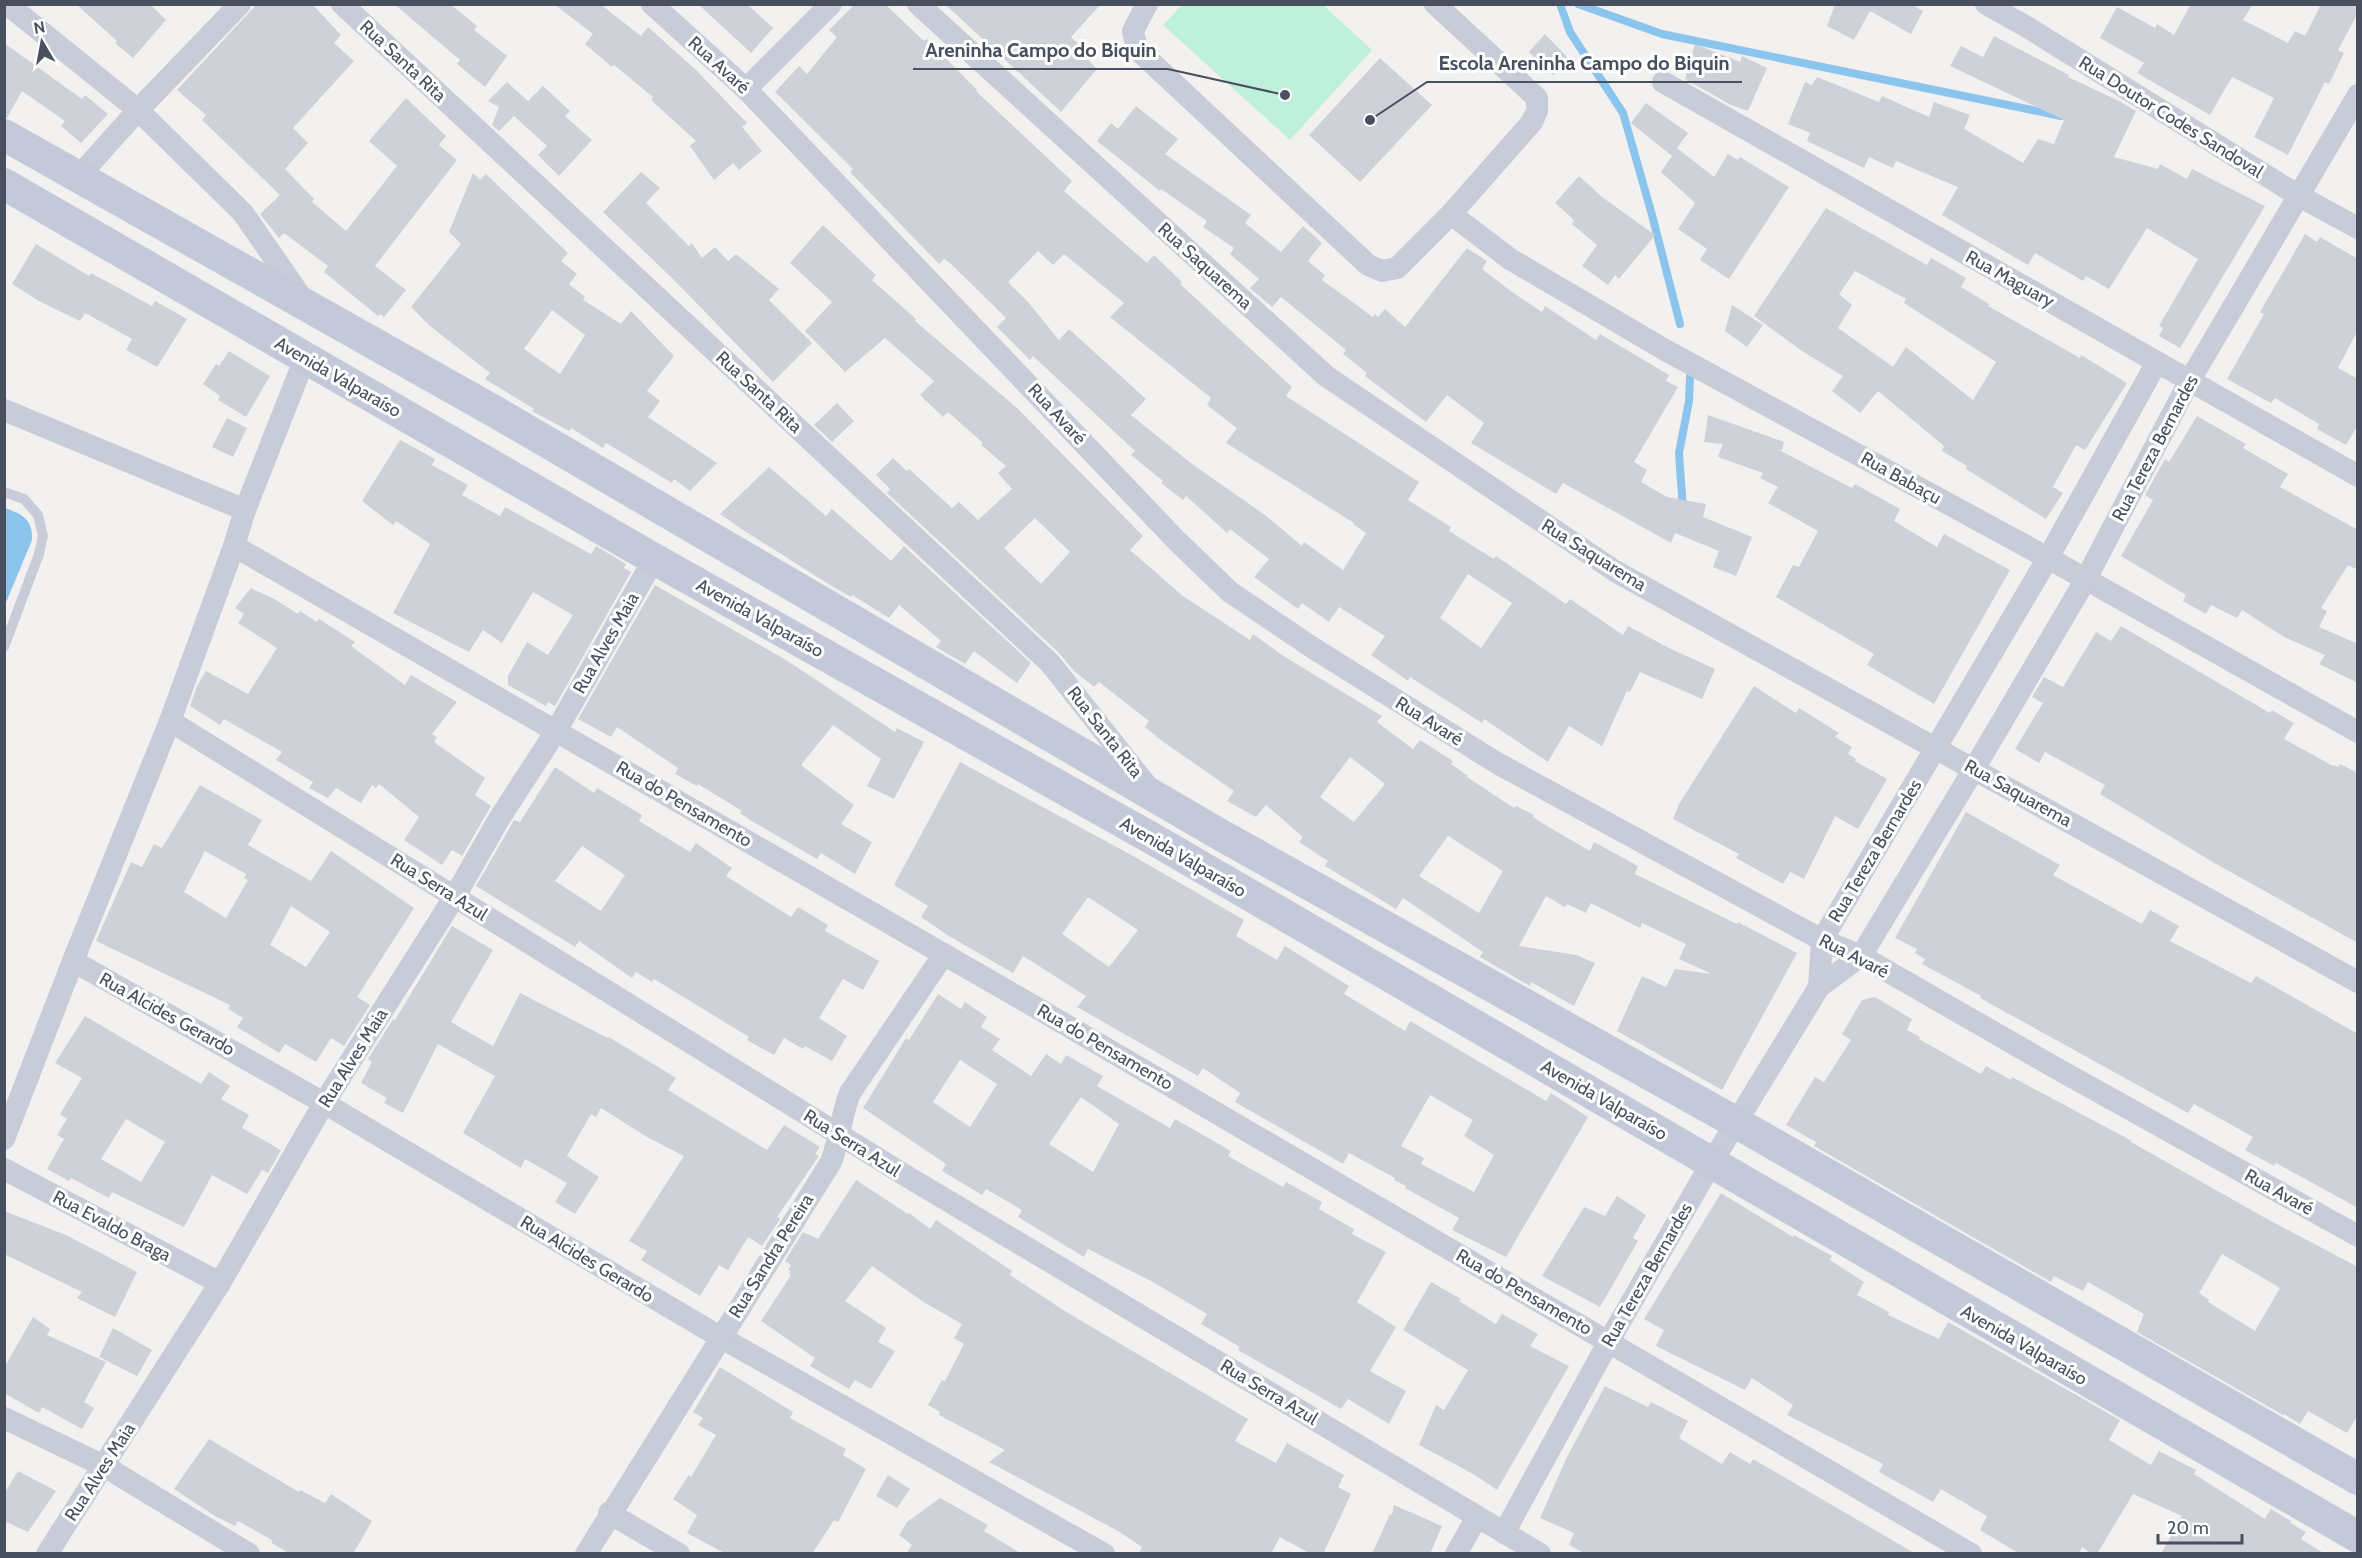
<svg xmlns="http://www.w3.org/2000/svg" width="2362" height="1558" font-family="Cabin,sans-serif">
<rect width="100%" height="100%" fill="#f3f1f0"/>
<polygon fill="#bff0dc" points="1182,5 1323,5 1372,50 1290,140 1163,25"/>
<path fill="#8bc5ed" d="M5,508C22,514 33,519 32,540L5,605Z"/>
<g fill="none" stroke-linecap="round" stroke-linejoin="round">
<g stroke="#8bc5ed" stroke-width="8">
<polyline points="1560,4 1570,32 1623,113 1652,215 1680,324"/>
<polyline points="1578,4 1662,34 2061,116"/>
<polyline points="1683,510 1679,453 1689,401 1690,377"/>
</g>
</g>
<g fill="#cfd1d8" fill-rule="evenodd">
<polygon points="76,4 150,4 166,20 133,58 115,43 117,41"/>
<polygon points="257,4 312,4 341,35 334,43 354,61 293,128 308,143 285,169 314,199 312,202 346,231 397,166 369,141 406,98 446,136 439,145 457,160 375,266 406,290 384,317 380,314 378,316 324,272 328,266 284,233 279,238 260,214 280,195 202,120 206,115 177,90"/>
<polygon points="394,4 450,4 477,26 474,30 507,56 485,87 457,64 460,60"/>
<polygon points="554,4 600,4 641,36 648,27 696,70 747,123 742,127 762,151 739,170 733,163 714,180 690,146 696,141 651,100 653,97 614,65 612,67 585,44 593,34"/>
<polygon points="698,4 747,4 773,28 751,53"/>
<path d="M855,4H885L924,41L927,39L977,90L976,91L1072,181L1064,191L1147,263L1154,255L1182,282L1180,284L1292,387L1286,396L1419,482L1408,500L1451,527L1449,531L1494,559L1496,556L1566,604L1570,599L1623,635L1628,626L1671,649L1715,669L1702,699L1640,672L1630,692L1627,691L1602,746L1569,726L1548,762L1484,719L1482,723L1410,677L1408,681L1371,655L1385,636L1339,607L1329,622L1302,603L1298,609L1254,577L1269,559L1230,529L1227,533L1186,496L1183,500L1161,483L1163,481L1131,455L1135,451L1033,356L1030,360L997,327L1006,318L949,262L944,259L939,264L850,172L853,169L775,92L799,66L807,74L837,37L829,30ZM1038,251L1053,265L1064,254L1124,303L1110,317L1211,398L1207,405L1237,428L1226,443L1354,523L1353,524L1366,533L1343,570L1304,542L1302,546L1265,515L1192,464L1131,415L1146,399L1069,329L1059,340L1028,302L1008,282ZM1468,574L1512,603L1481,648L1440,618Z"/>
<polygon points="945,4 1101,4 1071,37 1093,57 1089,61 1097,69 1061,112"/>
<polygon points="1835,4 1911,4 1923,11 1911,34 1870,11 1854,40 1827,26"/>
<polygon points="2191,4 2253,4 2243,20 2288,43 2295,31 2305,36 2321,4 2358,4 2358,13 2338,50 2344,53 2329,84 2325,82 2288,155 2254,137 2274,98 2232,77 2210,115 2137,73 2144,63 2100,38 2117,7 2155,28 2157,24 2174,35"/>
<polygon points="1545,34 1569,59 1553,75 1529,52"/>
<polygon points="1994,36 2069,75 2068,77 2121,102 2136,111 2114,157 2158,169 2160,164 2187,179 2192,169 2265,206 2180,348 2159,336 2163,328 2159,326 2198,259 2147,228 2109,289 2107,288 2086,276 2083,281 2035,253 2028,265 1942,215 1958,187 1896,161 1893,168 1869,157 1864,168 1807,141 1810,133 1788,124 1805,82 1812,85 1817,77 1879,102 1882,96 1929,117 1934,102 1970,115 1964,129 2023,163 2038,139 2054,144 2064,120 1950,66 1961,46 1983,57"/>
<polygon points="4,43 82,99 85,95 108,114 81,143 61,126 65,121 22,91 7,118 4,117"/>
<polygon points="1695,44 1740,62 1742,56 1767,68 1748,111 1731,105 1685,79"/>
<polygon points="1380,58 1432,105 1360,182 1309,135"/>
<polygon points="507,82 528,101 543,86 570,111 565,116 592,140 559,176 538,155 547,146 514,116 517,113 499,131 492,125 499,107 488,101"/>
<polygon points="1646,103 1688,133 1677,148 1714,177 1728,154 1738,160 1740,157 1789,187 1729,279 1700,260 1707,249 1678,229 1695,203 1661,172 1672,156 1631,123"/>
<polygon points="1136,106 1178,139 1165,154 1251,215 1245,223 1281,252 1303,226 1322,243 1308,261 1325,275 1322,280 1373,317 1375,314 1378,317 1385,309 1405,327 1467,248 1487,261 1482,269 1512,292 1542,312 1545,306 1596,340 1600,334 1669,375 1666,381 1678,387 1634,462 1647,470 1641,482 1667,497 1706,504 1703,517 1752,537 1736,576 1713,567 1719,551 1675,533 1671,543 1563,483 1556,494 1471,443 1484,423 1447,395 1426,422 1365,376 1367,373 1343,354 1346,350 1281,297 1272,307 1250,288 1259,279 1230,254 1234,248 1203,227 1207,221 1161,189 1160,191 1097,141 1111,123 1118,129"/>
<polygon points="641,172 660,188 646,203 689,246 692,243 702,258 715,247 728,261 736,254 779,289 769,300 812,343 773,382 675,281 603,212"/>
<path d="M473,173L480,180L486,174L568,253L561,261L577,274L569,284L585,297L583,300L621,324L631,311L674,356L647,391L660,401L648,417L717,463L690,491L674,479L672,483L606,443L603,448L571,428L569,431L532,411L534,409L485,379L490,373L430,326L411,307L461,244L449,232ZM552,310L585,335L560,374L524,349Z"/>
<polygon points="1579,176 1602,197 1655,235 1619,279 1615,275 1608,285 1582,266 1597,245 1572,224 1574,220 1555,203"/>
<path d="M1826,208L1927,265L1931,258L1966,278L1961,287L1989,304L1988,306L2080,358L2081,355L2127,383L2085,450L2076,445L2053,487L2063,493L2046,519L1966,469L1967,466L1942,451L1944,446L1878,391L1860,413L1832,391L1843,376L1802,351L1754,316ZM1855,271L1906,299L1904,303L1996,362L1973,400L1906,347L1893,367L1838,328L1852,305L1839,294Z"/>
<path d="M823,225L876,275L872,280L916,319L915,321L1017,408L1143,536L1130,550L1183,596L1250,640L1253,634L1282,655L1382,716L1377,722L1413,749L1420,740L1453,761L1451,764L1468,776L1467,777L1514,808L1516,806L1534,815L1533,817L1547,826L1590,851L1594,842L1638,866L1635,874L1737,924L1738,922L1797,953L1722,1090L1617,1031L1642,976L1666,987L1675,969L1712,974L1679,959L1686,944L1642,923L1640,928L1591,903L1586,913L1567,904L1565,907L1546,896L1519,946L1576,955L1595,963L1574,1006L1531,982L1530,986L1480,957L1483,952L1403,898L1396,909L1325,866L1328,861L1299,842L1303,837L1266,805L1256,817L1227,801L1234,791L1162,741L1145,727L1149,721L1099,682L1094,687L1074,671L1059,653L887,493L890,489L876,475L893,458L907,471L909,469L952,508L959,502L978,520L1012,489L998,473L1006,466L981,445L983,443L948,412L943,417L920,395L934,381L885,338L845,372L805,331L832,302L790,263ZM1035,518L1070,552L1041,584L1004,548ZM1350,757L1385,784L1354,822L1320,797ZM1448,836L1503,871L1479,913L1419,876Z"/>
<polygon points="2305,234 2317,242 2320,237 2358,259 2358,330 2338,368 2358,379 2358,425 2346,445 2317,429 2319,424 2275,398 2271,403 2227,379 2264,314 2260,312"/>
<polygon points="36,244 89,276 91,273 152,306 155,301 187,319 157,367 126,350 132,339 85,313 80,321 39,301 12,284"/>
<polygon points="1732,305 1763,325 1747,347 1725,331"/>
<polygon points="229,351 270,376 246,417 218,400 220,396 203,384 216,364 219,366"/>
<polygon points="837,403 854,421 832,442 814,425"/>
<polygon points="1708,415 1784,442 1782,450 1777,449 1852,488 1855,484 1900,509 1894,521 1937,547 1944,534 2010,570 1934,704 1867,665 1874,654 1776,597 1793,565 1799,567 1818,531 1768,503 1778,487 1760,478 1763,473 1718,457 1723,444 1704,442"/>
<polygon points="2197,416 2246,444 2243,448 2288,474 2280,487 2358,530 2358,570 2348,565 2321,608 2327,611 2319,627 2358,644 2358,683 2319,664 2325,655 2284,637 2242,610 2237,618 2211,605 2206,614 2183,601 2186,595 2121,556 2153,500 2145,495 2165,459 2169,462"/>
<polygon points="227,418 247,428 233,457 212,447"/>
<polygon points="400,440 435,459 432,465 468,485 462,495 500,516 505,507 591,554 596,546 626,564 624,568 631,572 555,706 548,702 546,706 508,685 508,676 527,642 548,655 573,615 533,592 502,643 483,630 469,652 393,613 430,544 396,521 393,525 362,501"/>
<polygon points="769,467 826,516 832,509 891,561 904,546 1031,663 1017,683 974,651 965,664 936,647 941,641 899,605 889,618 852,595 851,597 830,585 740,528 720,514"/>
<polygon points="655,585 786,660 895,732 897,728 924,742 894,799 867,786 881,759 833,725 801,765 854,805 841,824 872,842 855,874 821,853 817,859 750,820 740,813 742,811 698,784 697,786 675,774 678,768 617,727 611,737 578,719"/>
<polygon points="251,588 276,600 298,614 300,611 317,622 319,619 355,642 351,646 405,685 411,675 457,702 432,734 437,737 434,742 485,778 475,795 491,806 462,856 452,850 442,865 404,840 419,817 379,784 376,788 372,785 361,803 336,788 328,798 309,788 313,782 276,760 282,752 224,719 220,725 190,706 197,686 206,671 248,694 277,648 238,623 244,614 235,608"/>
<polygon points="2121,626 2270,713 2272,710 2294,723 2284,739 2333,766 2334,765 2338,767 2340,764 2358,773 2358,943 2216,864 2100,794 2105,785 2045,752 2039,763 2015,749 2043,703 2032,697 2044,677 2063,687 2096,632 2111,641"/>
<polygon points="1754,686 1796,713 1799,708 1839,733 1835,737 1852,747 1848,754 1856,759 1855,761 1887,779 1858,829 1835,816 1804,879 1790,872 1783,884 1736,858 1739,854 1673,819 1679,804"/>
<path d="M960,762L1135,857L1244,920L1236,936L1277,960L1285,946L1349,986L1344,994L1405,1031L1410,1021L1546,1101L1551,1093L1588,1117L1506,1257L1452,1230L1459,1218L1405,1188L1406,1186L1394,1180L1395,1178L1349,1153L1343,1164L1235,1102L1240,1093L1203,1068L1198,1076L1077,1007L1086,996L1023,956L1013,973L949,936L921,917L928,906L894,885ZM1088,897L1138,930L1109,967L1062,934ZM1430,1095L1473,1120L1464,1136L1494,1155L1474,1192L1421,1164L1424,1158L1401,1146Z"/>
<path d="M555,767L594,793L597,788L642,815L639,821L690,852L696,843L732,868L726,876L791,917L798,907L828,925L825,931L879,961L863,990L843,979L819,1018L847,1036L832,1061L805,1046L803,1049L784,1038L774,1055L747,1040L749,1037L654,979L652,982L636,972L632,978L579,941L575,947L476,886L514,820L520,822ZM582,846L625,875L601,911L555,881Z"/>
<path d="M200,785L262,820L248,845L311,881L331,851L414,908L357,997L370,1005L344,1046L331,1038L316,1062L285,1044L279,1053L237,1027L243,1018L228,1009L230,1005L96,941L131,862L142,867L154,844L162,848ZM205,851L246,874L244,878L248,880L226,918L184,892ZM291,906L330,932L306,967L270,945Z"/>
<polygon points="1966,812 2060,865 2053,875 2142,924 2150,910 2179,926 2170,941 2251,983 2256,976 2358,1034 2358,1208 2276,1163 2274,1166 2245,1150 2253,1137 2194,1104 2188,1113 1980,998 1981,996 1922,964 1925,959 1915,953 1917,949 1895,938"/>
<polygon points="452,926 493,950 451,1022 493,1046 520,993 608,1038 609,1037 676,1078 668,1090 767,1150 784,1125 820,1147 815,1154 819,1156 777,1217 780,1219 762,1246 748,1237 728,1270 719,1265 700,1296 641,1260 647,1251 629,1241 684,1156 647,1137 601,1108 596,1117 591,1114 567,1156 599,1177 575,1214 555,1202 567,1183 525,1159 521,1168 463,1133 495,1076 438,1044 403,1113 384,1103 387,1098 361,1083 372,1062 368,1059 393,1019 395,1020"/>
<path d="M938,994L961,1009L965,1002L987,1017L981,1027L1000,1039L992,1050L1031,1076L1046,1054L1061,1064L1066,1055L1103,1076L1097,1086L1170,1128L1175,1119L1231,1151L1228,1156L1283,1187L1286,1182L1322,1202L1319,1209L1354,1229L1352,1234L1386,1252L1357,1302L1396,1327L1370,1371L1406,1391L1389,1424L1348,1399L1341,1409L1238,1350L1240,1347L1201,1324L1207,1314L1153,1282L1088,1249L1084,1257L1018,1217L1022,1210L986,1189L982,1195L942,1171L946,1164L863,1108L906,1038L909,1040ZM960,1060L997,1084L970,1127L933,1102ZM1081,1097L1119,1124L1093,1172L1049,1144Z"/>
<path d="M1875,997L1912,1019L1907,1030L1920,1037L1919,1039L1981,1074L1986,1066L2011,1080L2012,1077L2132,1141L2131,1142L2269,1220L2358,1267V1415L2347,1433L2308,1411L2300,1424L2284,1414L2283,1415L2137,1332L2144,1314L2088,1282L2083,1291L2054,1276L2051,1282L1814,1146L1816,1142L1786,1125L1815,1077L1824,1082L1851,1040L1842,1034L1862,1000ZM2222,1254L2280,1288L2255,1331L2208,1302L2209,1300L2199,1293Z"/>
<path d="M85,1016L201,1084L209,1072L230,1086L221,1099L249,1115L242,1128L281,1150L268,1173L262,1170L247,1194L212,1175L184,1227L112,1192L109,1198L71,1178L69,1181L47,1169L64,1139L57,1135L67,1119L60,1114L82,1078L55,1063ZM126,1119L165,1142L141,1182L101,1159Z"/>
<polygon points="856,1180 908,1214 909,1213 930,1229 936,1220 1012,1271 1010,1275 1068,1313 1248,1419 1235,1441 1276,1463 1287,1443 1344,1475 1338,1487 1351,1494 1323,1554 1311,1554 1280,1537 1271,1554 1139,1554 1142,1547 1118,1531 989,1462 1005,1450 939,1415 940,1412 928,1405 942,1380 945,1381 964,1344 954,1338 962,1324 925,1303 872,1266 845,1301 886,1328 878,1342 895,1351 871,1389 855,1380 849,1389 810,1366 815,1358 761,1321 791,1275 789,1274 791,1271 788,1270 791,1265 785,1261 803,1232 818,1239"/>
<polygon points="1721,1193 1793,1237 1794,1235 1832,1256 1830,1260 1864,1282 1857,1295 1889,1312 1888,1315 1939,1339 1948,1322 2120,1420 2109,1440 2151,1465 2159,1451 2196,1470 2194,1474 2265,1519 2271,1509 2291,1521 2290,1523 2306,1532 2301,1539 2325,1554 2161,1554 2182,1516 2133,1494 2097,1554 2092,1554 2082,1547 2079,1554 2020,1554 1980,1530 1987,1516 1941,1489 1933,1502 1879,1472 1883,1464 1787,1415 1793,1405 1752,1378 1745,1390 1656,1346 1664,1330 1644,1319"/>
<polygon points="1617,1196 1646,1215 1633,1238 1638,1241 1600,1307 1542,1276 1584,1207 1605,1216"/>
<polygon points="4,1211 66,1235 137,1272 115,1317 77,1298 82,1292 4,1254"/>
<polygon points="1431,1282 1461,1299 1459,1301 1496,1324 1502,1314 1538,1334 1530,1346 1569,1366 1497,1490 1475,1475 1419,1445 1436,1405 1444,1410 1468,1370 1403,1330"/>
<polygon points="33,1317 50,1329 47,1335 106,1362 84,1402 94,1408 82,1429 42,1407 39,1413 4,1393 4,1368"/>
<polygon points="113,1328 152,1350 137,1376 99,1357"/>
<polygon points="720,1367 793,1412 790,1418 846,1449 843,1455 866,1469 838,1522 834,1520 812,1554 726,1554 687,1533 697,1515 673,1499 689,1475 691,1477 716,1435 698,1425 703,1418 693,1412"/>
<polygon points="1605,1386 1648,1407 1651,1402 1688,1421 1679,1438 1722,1464 1730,1452 1750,1464 1753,1459 1916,1554 1586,1554 1569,1545 1574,1533 1540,1518 1566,1459"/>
<polygon points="209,1439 299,1492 300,1490 325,1503 331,1494 372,1521 353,1554 290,1554 272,1543 272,1540 238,1521 235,1526 215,1516 174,1489"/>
<polygon points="18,1471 56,1491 28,1532 4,1521 4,1494"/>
<polygon points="888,1475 910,1489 897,1508 876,1496"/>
<polygon points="940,1498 988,1525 984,1531 1022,1554 906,1554 912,1545 899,1535 907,1522"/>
<polygon points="1394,1505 1442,1526 1430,1554 1372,1554 1390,1514 1392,1515"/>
</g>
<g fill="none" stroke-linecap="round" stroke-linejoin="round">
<polyline stroke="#c7ccd8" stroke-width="10" points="4,492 24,499 38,515 43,536 39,554 4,647"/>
<g stroke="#c7ccd8" stroke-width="22">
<polyline points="7,4 138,110 243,213 304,301"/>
<polyline points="342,4 1050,663 1148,787"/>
<polyline points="652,4 746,89 1176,540 1230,592 1313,648 1497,763 1822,940 1861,956 2054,1067 2358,1236"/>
<polyline points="918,4 1326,376 1615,571 2358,982"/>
<polyline points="1147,4 1133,31 1137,49 1368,265 1382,271 1397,268 1451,214 1532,122 1537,111 1537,98 1435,4"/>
<polyline points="1986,4 2027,27 2299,196 2358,228"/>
<polyline points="1663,82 2358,476"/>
<polyline points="746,89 831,4"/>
<polyline points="79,176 138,110 240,4"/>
<polyline points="1451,214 1510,259 1667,351 2048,558 2358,732"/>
<polyline points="4,410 245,510"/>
<polyline points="234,546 1025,1001 1971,1554"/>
<polyline points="170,721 903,1174 1540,1554"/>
<polyline points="73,961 324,1103 720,1337 1104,1554"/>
<polyline points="1819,987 1861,956 1974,769 2086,579 2190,380 2358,95"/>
<polyline points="4,1139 73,961 170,721 234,546 245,510 305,358"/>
<polyline points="4,1169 220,1283"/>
<polyline points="4,1418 104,1466 249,1554"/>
<polyline points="609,1513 679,1554"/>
<polyline points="1504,1533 1609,1341 1712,1162 1819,987 1822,940 2048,558 2157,362"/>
<polyline points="47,1554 220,1283 324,1103 455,896 499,819 556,731 654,559"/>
<path d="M586,1554L831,1162C840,1139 841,1115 850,1093L944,954"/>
<polyline points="1456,1554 1477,1517"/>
</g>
<g stroke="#c3c9d9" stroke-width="32">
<polyline points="4,135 492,410 1219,834 1737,1123 2358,1479"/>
<polyline points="4,184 654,559 1153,839 2358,1537"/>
</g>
</g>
<g text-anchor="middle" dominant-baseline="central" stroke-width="6" stroke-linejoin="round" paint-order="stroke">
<g font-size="18" fill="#484f5e" stroke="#fff">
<text transform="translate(403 61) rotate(43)">Rua Santa Rita</text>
<text transform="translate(719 65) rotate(42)">Rua Avaré</text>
<text transform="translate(2171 117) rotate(32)">Rua Doutor Codes Sandoval</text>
<text transform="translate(1205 266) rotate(42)">Rua Saquarema</text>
<text transform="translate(2010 279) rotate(29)">Rua Maguary</text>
<text transform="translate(338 377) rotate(30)">Avenida Valparaíso</text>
<text transform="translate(759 392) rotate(43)">Rua Santa Rita</text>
<text transform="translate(1057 414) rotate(47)">Rua Avaré</text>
<text transform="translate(2155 448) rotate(-62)">Rua Tereza Bernardes</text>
<text transform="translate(1901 478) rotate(29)">Rua Babaçu</text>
<text transform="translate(1594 555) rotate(32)">Rua Saquarema</text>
<text transform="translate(760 618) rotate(29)">Avenida Valparaíso</text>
<text transform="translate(606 643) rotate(-60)">Rua Alves Maia</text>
<text transform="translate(1429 721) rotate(32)">Rua Avaré</text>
<text transform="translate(1105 732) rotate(52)">Rua Santa Rita</text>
<text transform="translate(2018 793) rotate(29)">Rua Saquarema</text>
<text transform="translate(684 804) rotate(30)">Rua do Pensamento</text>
<text transform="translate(1875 851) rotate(-59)">Rua Tereza Bernardes</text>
<text transform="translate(1183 857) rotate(30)">Avenida Valparaíso</text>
<text transform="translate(439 887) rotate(32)">Rua Serra Azul</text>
<text transform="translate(1854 956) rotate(27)">Rua Avaré</text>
<text transform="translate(167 1014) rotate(29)">Rua Alcides Gerardo</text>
<text transform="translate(1105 1047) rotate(30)">Rua do Pensamento</text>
<text transform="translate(353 1058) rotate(-58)">Rua Alves Maia</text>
<text transform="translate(1604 1100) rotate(30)">Avenida Valparaíso</text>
<text transform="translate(852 1143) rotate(32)">Rua Serra Azul</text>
<text transform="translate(2279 1192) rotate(29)">Rua Avaré</text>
<text transform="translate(112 1226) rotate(28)">Rua Evaldo Braga</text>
<text transform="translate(771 1256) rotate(-58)">Rua Sandra Pereira</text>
<text transform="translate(587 1259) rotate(31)">Rua Alcides Gerardo</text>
<text transform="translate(1647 1275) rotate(-60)">Rua Tereza Bernardes</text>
<text transform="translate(1524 1292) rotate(30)">Rua do Pensamento</text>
<text transform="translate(2024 1345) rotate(30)">Avenida Valparaíso</text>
<text transform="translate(1269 1392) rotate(31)">Rua Serra Azul</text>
<text transform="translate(100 1472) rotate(-57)">Rua Alves Maia</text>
</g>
</g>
<path fill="none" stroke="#484f5e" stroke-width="2" d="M1285 95L1168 69H913M1370 120L1427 82H1742"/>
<g fill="#484f5e" stroke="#fff" stroke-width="2">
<circle cx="1285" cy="95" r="6"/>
<circle cx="1370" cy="120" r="6"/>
</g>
<g font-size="20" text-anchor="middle" font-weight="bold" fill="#484f5e" stroke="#fff" stroke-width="6" stroke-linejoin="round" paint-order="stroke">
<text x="1041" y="57">Areninha Campo do Biquin</text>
<text x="1584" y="70">Escola Areninha Campo do Biquin</text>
</g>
<rect width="2362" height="1558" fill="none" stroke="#484f5e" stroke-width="12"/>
<g transform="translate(42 42) rotate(350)" stroke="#ffffff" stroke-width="4.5" paint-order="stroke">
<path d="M0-4.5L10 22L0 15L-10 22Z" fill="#484f5e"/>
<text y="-9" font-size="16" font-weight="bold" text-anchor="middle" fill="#484f5e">N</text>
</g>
<path d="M2158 1534v9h84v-9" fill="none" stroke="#484f5e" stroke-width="3"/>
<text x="2167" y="1534" font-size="18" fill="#484f5e" stroke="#ffffff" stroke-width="4.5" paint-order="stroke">20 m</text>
</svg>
